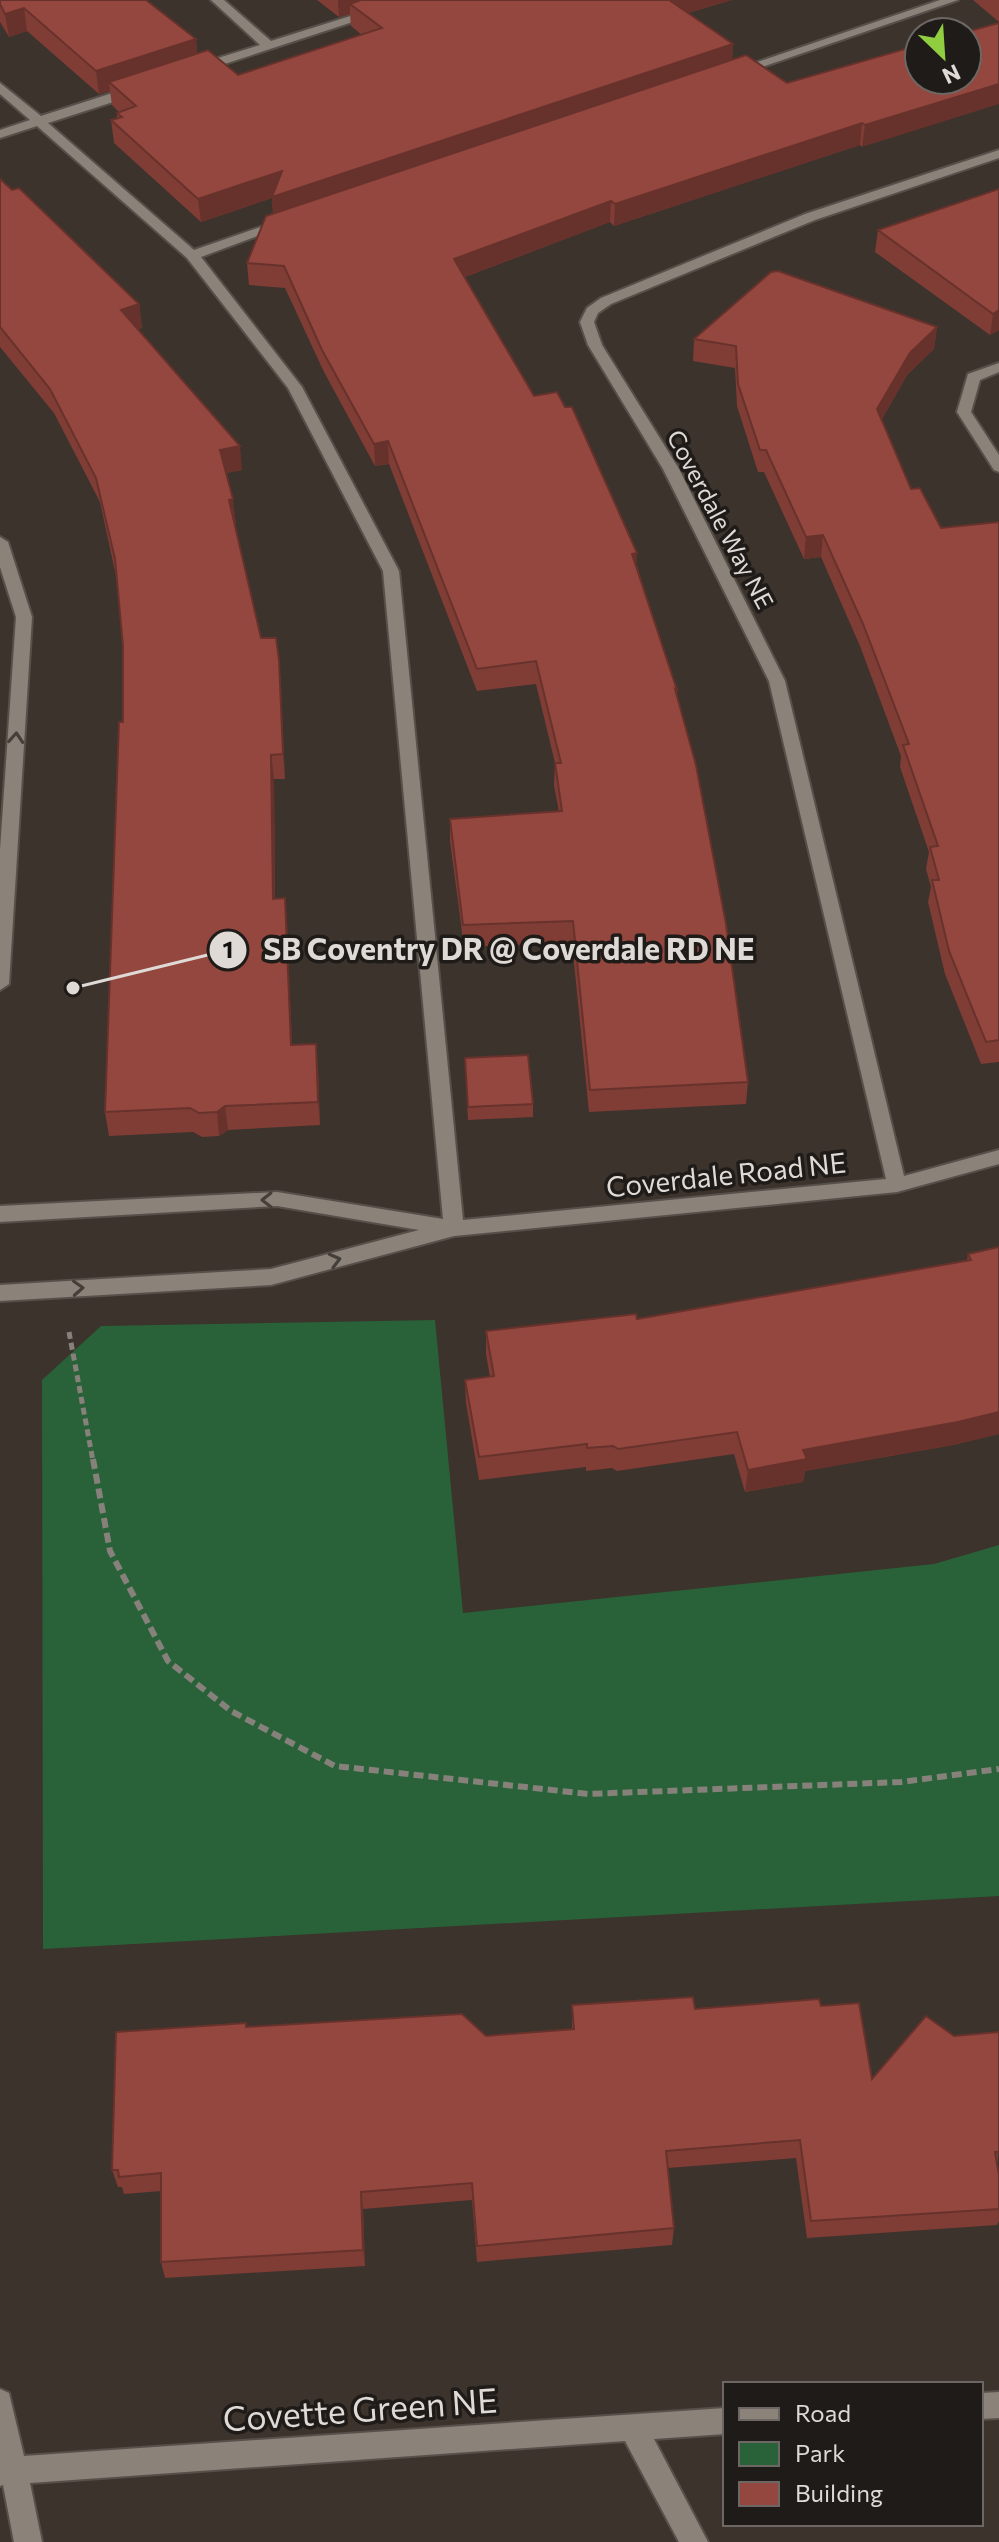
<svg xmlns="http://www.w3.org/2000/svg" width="999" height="2542" font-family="Commissioner,sans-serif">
<rect width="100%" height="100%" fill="#3b332c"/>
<polygon fill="#296238" points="435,1320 463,1613 934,1564 999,1545 999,1896 43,1949 42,1380 101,1326"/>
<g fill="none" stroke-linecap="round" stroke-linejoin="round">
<defs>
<g id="minor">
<polygon points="211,0 224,0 271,41 401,0 420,0 197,73 191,69 192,66 260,45"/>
<polygon points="940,0 958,0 739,75 728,72"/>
<polygon points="0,83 41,116 131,87 141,87 141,93 48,123 194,250 278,221 290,224 201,257 302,387 399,571 463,1220 886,1179 769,681 663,469 588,345 580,322 587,308 601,298 805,214 999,150 999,158 815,220 611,304 598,313 594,322 602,345 679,469 785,681 904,1176 999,1150 999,1164 897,1192 454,1236 271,1285 0,1301 0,1285 271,1269 419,1230 277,1206 0,1222 0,1206 277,1192 443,1219 383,571 288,388 187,258 37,126 0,138 0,130 30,120 0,94"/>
<polygon points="999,363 999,372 980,380 971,412 999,455 999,472 994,470 957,412 968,374"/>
<polygon points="0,537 8,542 32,617 9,984 0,990 0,850 16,617 0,567"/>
<polygon points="0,2389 9,2393 24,2456 725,2408 725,2434 654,2439 708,2542 679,2542 625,2441 30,2483 42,2542 14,2542 3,2485 0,2486"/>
<polygon points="999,2392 999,2418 981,2419 981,2393"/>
</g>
</defs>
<use href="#minor" stroke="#57504a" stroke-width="4"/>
<polyline stroke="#87817b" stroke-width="5" stroke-dasharray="7 4" stroke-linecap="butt" points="69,1332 93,1461"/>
<polyline stroke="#87817b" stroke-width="6" stroke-dasharray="10 5" stroke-linecap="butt" points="93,1459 110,1551 168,1661 231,1711 335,1766 588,1794 901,1782 999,1769"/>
<use href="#minor" fill="#8b827a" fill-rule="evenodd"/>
</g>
<g fill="#7f3d36">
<polygon points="0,0 196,39 197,54 238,75 362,35 351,26 350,14 339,17 317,0 732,0 688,13 733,44 732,59 787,83 919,45 862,147 860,145 614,226 610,222 465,277 534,396 637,566 677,690 677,697 748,1082 746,1104 589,1112 572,943 464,947 450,841 450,819 559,812 554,785 555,763 536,684 477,691 389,464 375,466 324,372 285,288 249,285 247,263 273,213 272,198 201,222 114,143 111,120 117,118 117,113 119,112 112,105 110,91 99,94 27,31 9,37 0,22"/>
<polygon points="973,0 999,0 999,22"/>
<polygon points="0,179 139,304 142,328 138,329 242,470 226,473 236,524 234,524 261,638 279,660 285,779 274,779 275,898 285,898 292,1045 318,1068 320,1125 228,1130 219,1136 202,1137 193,1132 109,1136 105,1112 123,722 123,646 116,576 100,502 54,413 0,347"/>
<polygon points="999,189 999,330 990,335 875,252 878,230"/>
<polygon points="937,327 934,349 907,375 882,419 911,489 941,528 999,522 999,1062 981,1064 945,974 928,902 931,887 926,869 929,852 900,767 901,756 860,646 821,557 804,559 764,472 758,472 737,406 735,368 693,361 694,339"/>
<polygon points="465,1058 533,1104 533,1117 468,1120"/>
<polygon points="999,1247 999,1434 953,1445 805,1471 803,1482 745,1492 734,1454 617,1471 612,1468 586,1471 586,1467 479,1480 466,1403 465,1380 490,1377 486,1354 486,1331 637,1319 967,1260 968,1254"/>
<polygon points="572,2005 695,2009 821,2006 872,2079 954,2036 999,2032 998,2169 999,2221 997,2225 807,2238 796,2158 668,2168 674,2228 672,2245 477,2262 472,2200 363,2209 365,2266 165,2278 161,2262 161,2191 124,2194 122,2187 118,2187 112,2170 247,2027 486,2036 572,2030"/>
</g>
<g fill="#68322c">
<polygon points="338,0 392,0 350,4 350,14 339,17"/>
<polygon points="665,0 732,0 664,20"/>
<polygon points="24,8 27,31 9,37 5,14"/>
<polygon points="196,39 198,62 109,82 110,91 99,94 96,71"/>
<polygon points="733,44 732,67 274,220 272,198 201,222 198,199 282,171"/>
<polygon points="999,84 999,104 862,147 865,125"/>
<polygon points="862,123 860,145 614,226 615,204"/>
<polygon points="611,201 610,222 454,281 454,259"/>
<polygon points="139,304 142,328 124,334 121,310"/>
<polygon points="999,310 999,330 990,335 993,314"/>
<polygon points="937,327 934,349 907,375 875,431 877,409 910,353"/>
<polygon points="388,441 389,464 375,466 374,444"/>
<polygon points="240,446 242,470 222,474 220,450"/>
<polygon points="233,499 236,524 231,524 229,500"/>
<polygon points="823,535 821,557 804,559 806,537"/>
<polygon points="637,553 636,575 632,554"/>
<polygon points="279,660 281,685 285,779 283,754"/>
<polygon points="271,755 274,779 275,923 273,899"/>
<polygon points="285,898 287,922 293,1069 291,1045"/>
<polygon points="316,1044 318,1068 320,1125 318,1102"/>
<polygon points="225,1106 228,1130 219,1136 217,1112"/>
<polygon points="999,1412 999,1434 953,1445 805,1471 803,1482 745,1492 748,1470 803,1450"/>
<polygon points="361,2192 363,2209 365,2266 363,2250"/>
</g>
<g fill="#94473f" stroke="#68322c" stroke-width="2">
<polygon points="0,0 146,0 196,39 96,71 24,8 5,14 0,4"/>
<polygon points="361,0 669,0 733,44 272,197 282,171 198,199 111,120 122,117 117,113 136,106 109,82 208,50 238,75 382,28 350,4"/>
<polygon points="999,23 999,84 865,125 862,123 615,204 611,201 454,259 534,396 557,392 565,407 572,407 637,553 632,554 677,690 675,689 696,765 726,924 748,1082 590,1090 573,921 463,925 450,819 562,811 555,763 561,763 536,661 477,669 388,441 374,444 322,350 284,266 247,263 266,216 746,55 787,83 919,45 919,80 967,80 967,32 966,32"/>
<polygon points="0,179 12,190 19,188 139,304 121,310 240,446 220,450 233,499 229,500 261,638 276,638 279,660 283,754 271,755 273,899 285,898 291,1045 316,1044 318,1102 225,1106 217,1112 199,1113 190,1108 105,1112 119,722 123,722 123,646 115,559 96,478 50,389 0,327"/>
<polygon points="999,189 999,310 993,314 878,230"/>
<polygon points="778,271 937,327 910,353 877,409 911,489 920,488 941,528 999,522 999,1040 986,1042 949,951 932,880 939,880 930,847 938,846 903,745 909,744 863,624 823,535 806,537 766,450 760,450 738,384 736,346 694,339 771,272"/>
<polygon points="528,1055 533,1104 468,1107 465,1058"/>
<polygon points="999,1247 999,1412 958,1422 803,1450 807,1459 748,1470 737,1432 618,1449 613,1446 587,1448 587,1444 479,1457 465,1380 494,1376 486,1331 636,1314 637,1319 971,1260 968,1254"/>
<polygon points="693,1997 695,2009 819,1999 821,2006 859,2003 872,2079 926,2016 954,2036 999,2032 999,2152 995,2152 999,2175 999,2209 811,2221 800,2140 666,2151 674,2228 477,2246 472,2183 361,2192 363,2250 161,2262 161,2173 119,2177 118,2170 112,2170 116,2032 246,2023 246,2027 462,2014 486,2036 574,2029 572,2005"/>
</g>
<defs><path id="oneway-chevron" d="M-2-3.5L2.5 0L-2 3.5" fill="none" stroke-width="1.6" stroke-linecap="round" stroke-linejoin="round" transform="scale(2)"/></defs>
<g stroke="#453f3a">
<use href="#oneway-chevron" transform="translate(16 738) rotate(-86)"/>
<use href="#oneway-chevron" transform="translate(267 1200) rotate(179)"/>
<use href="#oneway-chevron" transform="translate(335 1260) rotate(-15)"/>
<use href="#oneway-chevron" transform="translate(78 1288) rotate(-3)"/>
</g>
<g text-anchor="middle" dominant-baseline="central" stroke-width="7" stroke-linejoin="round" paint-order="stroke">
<g font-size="24" fill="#dfdad6" stroke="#1f1b18">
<text transform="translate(721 519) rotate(62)">Coverdale Way NE</text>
</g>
<g font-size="28" fill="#dfdad6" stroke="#1f1b18">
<text transform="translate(726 1174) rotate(-6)">Coverdale Road NE</text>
</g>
<g font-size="34" fill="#dfdad6" stroke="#1f1b18">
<text transform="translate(360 2408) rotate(-4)">Covette Green NE</text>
</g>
</g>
<path fill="none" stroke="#dfdad6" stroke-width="3" d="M73 988L228 950"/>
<g fill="#dfdad6" stroke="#1f1b18" stroke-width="3">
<circle cx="73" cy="988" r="8"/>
<circle cx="228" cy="950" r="20"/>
</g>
<g font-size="24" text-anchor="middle" font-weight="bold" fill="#111">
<text x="228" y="958">1</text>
</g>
<g font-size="30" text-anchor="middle" font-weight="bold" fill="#dfdad6" stroke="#1f1b18" stroke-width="7" stroke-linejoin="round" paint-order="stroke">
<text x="509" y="960">SB Coventry DR @ Coverdale RD NE</text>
</g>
<rect x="723" y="2382" width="260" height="144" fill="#1f1b18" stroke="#6c6764" stroke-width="2"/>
<rect x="739" y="2408" width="40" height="12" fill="#8b827a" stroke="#6c6764" stroke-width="2"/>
<text x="795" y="2422" font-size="24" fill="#dfdad6">Road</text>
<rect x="739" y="2442" width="40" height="24" fill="#296238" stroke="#6c6764" stroke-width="2"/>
<text x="795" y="2462" font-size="24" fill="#dfdad6">Park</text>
<rect x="739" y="2482" width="40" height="24" fill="#94473f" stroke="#6c6764" stroke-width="2"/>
<text x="795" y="2502" font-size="24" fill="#dfdad6">Building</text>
<g transform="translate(943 56) rotate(155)"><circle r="38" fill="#1f1b18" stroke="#6c6764" stroke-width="2"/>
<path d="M0-6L14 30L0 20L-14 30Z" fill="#90cd41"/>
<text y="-12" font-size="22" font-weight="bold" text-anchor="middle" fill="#dfdad6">N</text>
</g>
</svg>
